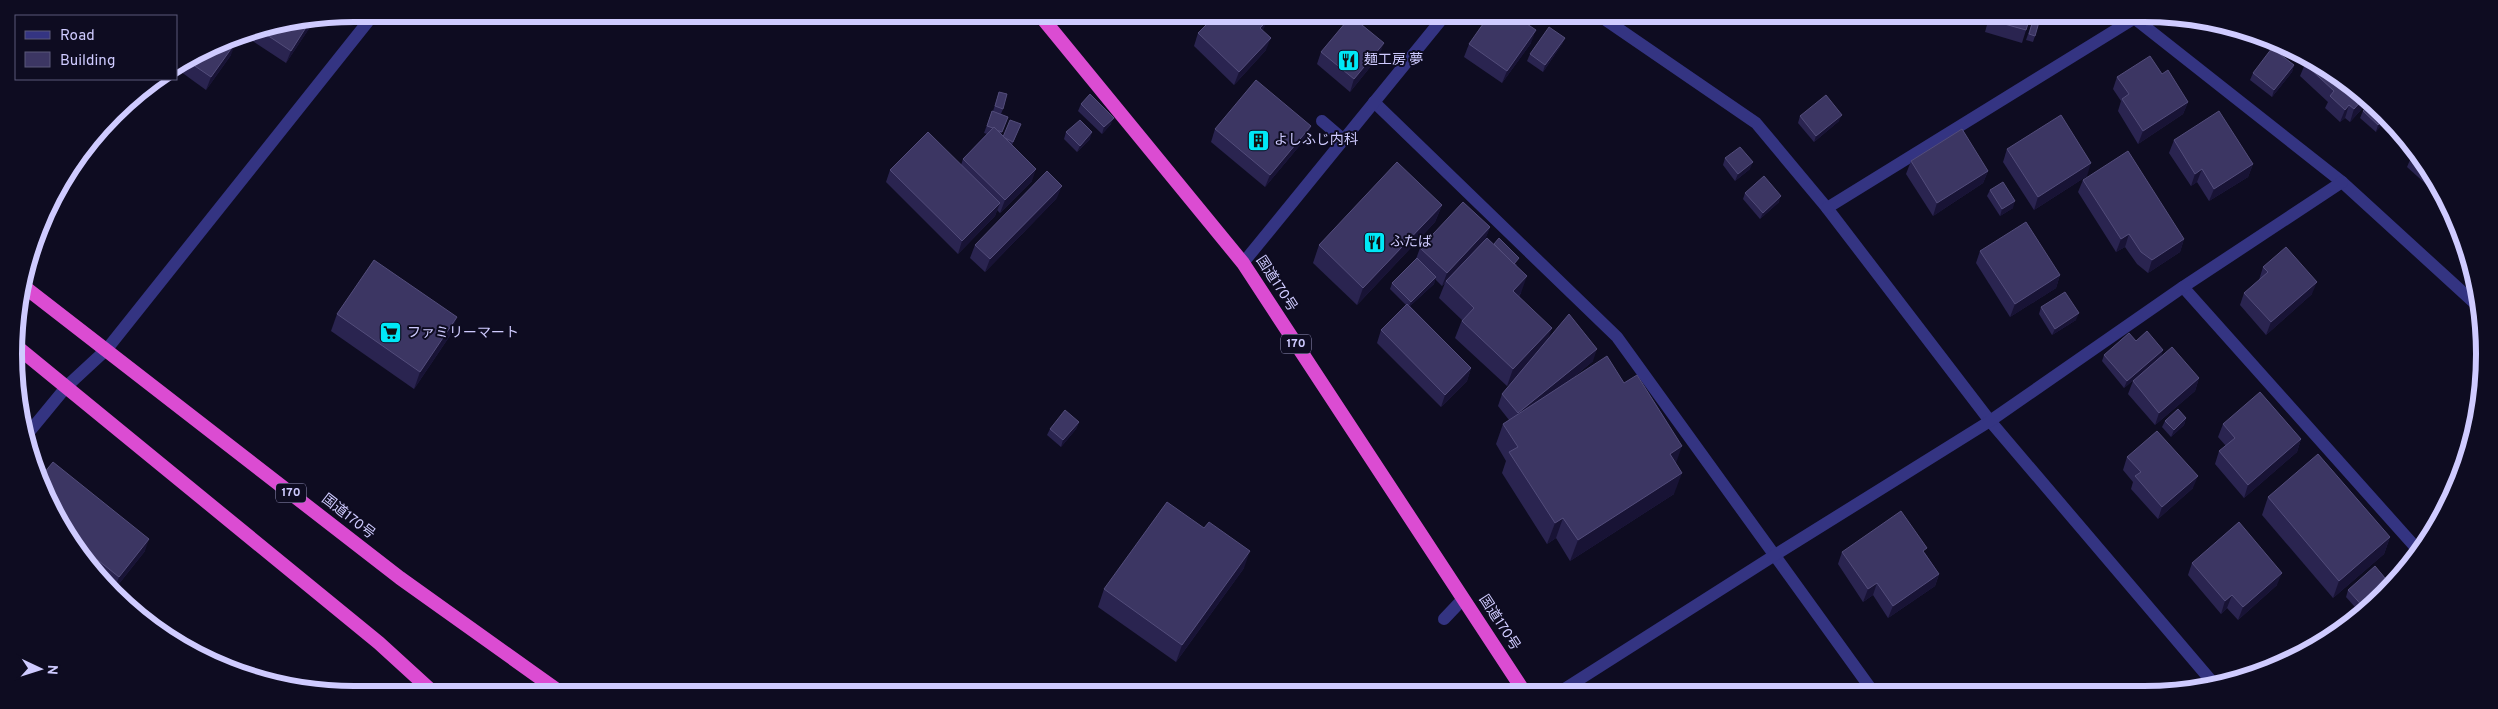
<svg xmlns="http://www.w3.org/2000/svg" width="2498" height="709" font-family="Overpass,'Noto Sans JP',sans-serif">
<rect width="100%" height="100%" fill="#0e0c21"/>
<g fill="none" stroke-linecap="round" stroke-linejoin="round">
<g stroke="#343482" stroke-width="12">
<polyline points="1322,121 1344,140"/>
<polyline points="1444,619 1463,599"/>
</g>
<g stroke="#343482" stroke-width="12">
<polyline points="1597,14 1756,123 1827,208 1990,421 2214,684"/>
<polyline points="2129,14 2342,182 2480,308"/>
<polyline points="1374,102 1617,337 1874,693"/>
<polyline points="1827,208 2135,18"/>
<polyline points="1243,263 1446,14"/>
<polyline points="2183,287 2418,550"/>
<polyline points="25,437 67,386 107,349 374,14"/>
<polyline points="1558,693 1775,555 1990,421 2183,287 2342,182"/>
</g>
<g stroke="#db4cd2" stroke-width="14">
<polyline points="1039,14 1243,263 1525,693"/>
<polyline points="22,285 400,578 564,695"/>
<polyline points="16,346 379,643 436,695"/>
</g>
</g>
<g fill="#2a2450">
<polygon points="1121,14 1137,14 1128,22"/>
<polygon points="1989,14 2031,14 2022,43 1985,32 1990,14"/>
<polygon points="2035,14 2069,14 2065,23 2035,15"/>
<polygon points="316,18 286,63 242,34 288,20"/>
<polygon points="2033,20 2035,36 2033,42 2026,40"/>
<polygon points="1263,31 1266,50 1234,85 1194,46 1198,33"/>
<polygon points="1565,38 1562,44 1543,72 1527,61 1530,54"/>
<polygon points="224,40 231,55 206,90 177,69"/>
<polygon points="1531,43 1502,83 1464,57 1469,44"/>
<polygon points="1321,52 1379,56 1350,92 1317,64"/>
<polygon points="2305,64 2333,71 2369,101 2350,122 2345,118 2340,122 2325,108 2328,102 2300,76"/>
<polygon points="2294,65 2292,72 2272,97 2250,80 2253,73"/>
<polygon points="2162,74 2188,102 2183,114 2138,144 2118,111 2121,101 2113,89 2117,77"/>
<polygon points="999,92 1003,109 1001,114 1008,117 1001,134 1003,137 1021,124 1012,145 1032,181 1000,213 997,210 995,216 958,254 886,182 890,170 961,165 963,159 987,134 984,133 992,111 993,111"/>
<polygon points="1081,104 1111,124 1102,134 1078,111"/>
<polygon points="2363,111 2384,113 2376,132 2360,118"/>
<polygon points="1800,116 1839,121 1814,142 1798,123"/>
<polygon points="1311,126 1306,138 1265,187 1211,142 1215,129"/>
<polygon points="1066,132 1090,139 1077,152 1064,139"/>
<polygon points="2174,140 2253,164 2248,177 2209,201 2197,182 2191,186 2169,153"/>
<polygon points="2007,149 2087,176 2034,210 2003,162"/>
<polygon points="1725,158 1750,169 1735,181 1723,165"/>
<polygon points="2410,160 2433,178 2427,185 2407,167"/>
<polygon points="1911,161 1988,171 1983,183 1933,216 1906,174"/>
<polygon points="2083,180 2184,239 2180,252 2148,273 2137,264 2125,247 2116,252 2078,192"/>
<polygon points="2436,183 2442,194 2435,187"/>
<polygon points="1990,190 2013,208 2000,216 1987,196"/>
<polygon points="1745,193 1779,202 1760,219 1743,199"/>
<polygon points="1057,198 985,272 970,258 975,245"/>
<polygon points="1442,205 1435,222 1357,305 1313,263 1319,245"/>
<polygon points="1490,227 1485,239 1517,265 1516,266 1521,293 1519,296 1548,339 1593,361 1568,382 1676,464 1674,494 1570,561 1556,538 1547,544 1502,473 1506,461 1496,444 1503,424 1509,420 1498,406 1502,394 1524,368 1507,386 1455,338 1462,320 1439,298 1445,283 1442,286 1435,279 1434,284 1410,306 1471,368 1467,381 1441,407 1377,343 1381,330 1406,305 1390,289 1392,283 1416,259 1420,248"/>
<polygon points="1980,251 2060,275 2056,288 2010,317 1976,263"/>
<polygon points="2263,267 2312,294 2266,335 2240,305 2244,293 2259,280"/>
<polygon points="2041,307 2076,320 2052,335 2039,314"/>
<polygon points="337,314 451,334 414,389 331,331"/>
<polygon points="2136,341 2161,357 2124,388 2102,361 2104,355"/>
<polygon points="2199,378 2195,391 2155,425 2128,394 2133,381"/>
<polygon points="2186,418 2184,425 2171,437 2162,427 2165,421"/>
<polygon points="1079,422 1076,429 1061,447 1047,435 1050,429"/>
<polygon points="2223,424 2301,439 2297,452 2244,498 2215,464 2219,451 2226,446 2218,437"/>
<polygon points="2127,457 2193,488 2158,519 2131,489 2133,482 2123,470"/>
<polygon points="2268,497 2390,537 2384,554 2333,598 2262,515"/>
<polygon points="49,505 145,551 114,590 98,577 84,562"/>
<polygon points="1842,552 1925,553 1939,574 1935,586 1888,618 1873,595 1863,602 1838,564"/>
<polygon points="2192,563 2277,585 2238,620 2227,608 2221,614 2188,575"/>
<polygon points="1244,568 1176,662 1098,607 1104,589"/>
<polygon points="2348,590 2368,610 2362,615 2346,597"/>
</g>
<g fill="#181335">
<polygon points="1131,14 1137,14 1128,22"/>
<polygon points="312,18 316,18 286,63 291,51"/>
<polygon points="1267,21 1262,33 1260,28"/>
<polygon points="1536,30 1531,43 1502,83 1507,71"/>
<polygon points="1271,38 1266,50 1234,85 1239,72"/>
<polygon points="1565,38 1562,44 1543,72 1545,65"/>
<polygon points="236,42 231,55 206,90 211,77"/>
<polygon points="1384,43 1379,56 1350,92 1354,79"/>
<polygon points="2294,65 2292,72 2272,97 2274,90"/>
<polygon points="2365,97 2369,101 2350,122 2354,109"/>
<polygon points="2188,102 2183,114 2138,144 2143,131"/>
<polygon points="2349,105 2345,118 2340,122 2345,110"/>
<polygon points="1842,115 1839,121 1814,142 1816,136"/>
<polygon points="2386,116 2388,118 2376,132 2378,125"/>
<polygon points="1114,118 1111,124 1102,134 1104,127"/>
<polygon points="1311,126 1306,138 1265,187 1270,175"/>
<polygon points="1092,132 1090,139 1077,152 1080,146"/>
<polygon points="1753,162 1750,169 1735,181 1738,174"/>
<polygon points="2091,163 2087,176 2034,210 2038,197"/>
<polygon points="2253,164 2248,177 2209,201 2214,189"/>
<polygon points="1036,169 1032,181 1000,213 1005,200"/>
<polygon points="2202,169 2197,182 2191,186 2195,174"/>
<polygon points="1988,171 1983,183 1933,216 1937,203"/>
<polygon points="2432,175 2433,178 2427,185 2429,178"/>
<polygon points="1062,186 1057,198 985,272 990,259"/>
<polygon points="1781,196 1779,202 1760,219 1763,213"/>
<polygon points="2015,201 2013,208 2000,216 2002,209"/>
<polygon points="1000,203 995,216 958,254 962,241"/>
<polygon points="1442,205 1435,222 1357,305 1363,288"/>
<polygon points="1490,227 1485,240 1446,281 1442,286 1447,273"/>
<polygon points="2129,234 2125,247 2116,252 2121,239"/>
<polygon points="2184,239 2180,252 2148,273 2152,260"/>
<polygon points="2060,275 2056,288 2010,317 2015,304"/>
<polygon points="1527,276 1521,293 1507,308 1513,291"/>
<polygon points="1436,277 1434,284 1408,308 1411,302"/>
<polygon points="2317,282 2312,294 2266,335 2271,322"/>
<polygon points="2079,313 2076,320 2052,335 2055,329"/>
<polygon points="457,317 451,334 414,389 420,372"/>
<polygon points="1552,328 1546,345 1507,386 1513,369"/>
<polygon points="1597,349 1593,361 1514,426 1518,413"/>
<polygon points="2163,350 2161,357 2124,388 2127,381"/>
<polygon points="1471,368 1467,381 1441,407 1445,395"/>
<polygon points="2199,378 2195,391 2155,425 2159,413"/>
<polygon points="2186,418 2184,425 2171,437 2174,430"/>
<polygon points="1079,422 1076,429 1061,447 1063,440"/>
<polygon points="2301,439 2297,452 2244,498 2248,485"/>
<polygon points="1682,446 1675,466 1670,454"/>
<polygon points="1682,473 1674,494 1570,561 1578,540"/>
<polygon points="2198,476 2193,488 2158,519 2162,507"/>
<polygon points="1563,518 1556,538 1547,544 1555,523"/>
<polygon points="2390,537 2384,554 2333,598 2339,581"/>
<polygon points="149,539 145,551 114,590 119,577"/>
<polygon points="1250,551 1244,568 1176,662 1182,645"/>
<polygon points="2282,573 2277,585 2238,620 2243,607"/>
<polygon points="1939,574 1935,586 1888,618 1893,606"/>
<polygon points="1877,583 1873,595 1863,602 1868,589"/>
<polygon points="2232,595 2227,608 2221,614 2225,601"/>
</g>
<g fill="#3c3663" stroke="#534d7b">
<polygon points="1217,14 1260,14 1267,21 1260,28 1271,38 1239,72 1198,33"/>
<polygon points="1490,14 1512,14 1536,30 1507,71 1469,44"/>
<polygon points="1991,14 2031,14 2026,30 1990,20"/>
<polygon points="2057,14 2069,14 2068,17"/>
<polygon points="1351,16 1384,43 1354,79 1321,52"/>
<polygon points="312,18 291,51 258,29 288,20"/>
<polygon points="2033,20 2039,22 2035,36 2029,34"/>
<polygon points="1549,27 1565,38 1545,65 1530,54"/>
<polygon points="230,38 236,42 211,77 189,62 224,40"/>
<polygon points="2272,48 2294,65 2274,90 2253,73"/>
<polygon points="2150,56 2162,74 2168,70 2188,102 2143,131 2122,99 2129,94 2117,77"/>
<polygon points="2309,59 2333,71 2365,97 2354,109 2349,105 2345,110 2330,96 2334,91 2305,64"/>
<polygon points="1256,80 1311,126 1270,175 1215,129"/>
<polygon points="999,92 1007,94 1003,109 995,106"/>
<polygon points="1090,94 1114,118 1104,127 1081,104"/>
<polygon points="1826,95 1842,115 1816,136 1800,116"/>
<polygon points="2371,102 2386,116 2378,125 2363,111"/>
<polygon points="992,111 1008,117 1002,132 996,130 994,127 993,128 987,126"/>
<polygon points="2219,111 2253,164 2214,189 2202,169 2195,174 2174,140"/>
<polygon points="2061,115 2091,163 2038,197 2007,149"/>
<polygon points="1010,120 1021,124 1013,142 1003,137"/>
<polygon points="1080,120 1092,132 1080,146 1066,132"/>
<polygon points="994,127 1036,169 1005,200 963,159"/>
<polygon points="1962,129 1988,171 1937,203 1911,161"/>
<polygon points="928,132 1000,203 962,241 890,170"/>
<polygon points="1740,147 1753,162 1738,174 1725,158"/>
<polygon points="2128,151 2184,239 2152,260 2141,252 2129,234 2121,239 2083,180"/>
<polygon points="2417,153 2427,165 2432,175 2429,178 2410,160"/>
<polygon points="1397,162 1442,205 1363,288 1319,245"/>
<polygon points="1047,171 1062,186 990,259 975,245"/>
<polygon points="1764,176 1781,196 1763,213 1745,193"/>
<polygon points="2003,182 2015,201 2002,209 1990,190"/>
<polygon points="1463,202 1490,227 1447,273 1420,248"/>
<polygon points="2026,222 2060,275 2015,304 1980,251"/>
<polygon points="1487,238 1527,276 1513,291 1552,328 1513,369 1462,321 1474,308 1446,281"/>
<polygon points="1499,238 1519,258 1514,264 1494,244"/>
<polygon points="2286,247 2317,282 2271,322 2244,293 2268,272 2263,267"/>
<polygon points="1417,258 1436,277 1411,302 1392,283"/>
<polygon points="374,260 457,317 420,372 337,314"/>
<polygon points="2065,292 2079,313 2055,329 2041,307"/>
<polygon points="1407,304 1471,368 1445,395 1381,330"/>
<polygon points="1569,314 1597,349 1518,413 1502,394"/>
<polygon points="2147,331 2163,350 2127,381 2104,355 2129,333 2136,341"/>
<polygon points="2172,347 2199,378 2159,413 2133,381"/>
<polygon points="1607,356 1624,383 1637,375 1682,446 1670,454 1682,473 1578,540 1563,518 1555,523 1509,452 1518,447 1503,424"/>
<polygon points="2260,392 2301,439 2248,485 2219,451 2235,438 2223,424"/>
<polygon points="2178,409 2186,418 2174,430 2165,421"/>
<polygon points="1065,410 1079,422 1063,440 1050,429"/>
<polygon points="2157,431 2198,476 2162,507 2135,476 2141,472 2127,457"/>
<polygon points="2318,454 2390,537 2339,581 2268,497"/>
<polygon points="53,462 149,539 119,577 69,537 49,505 39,479"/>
<polygon points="1167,502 1204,528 1209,522 1250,551 1182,645 1104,589"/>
<polygon points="1901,511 1927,548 1923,551 1939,574 1893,606 1877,583 1868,589 1842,552"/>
<polygon points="2239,522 2282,573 2243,607 2232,595 2225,601 2192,563"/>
<polygon points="2375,566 2390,584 2367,611 2348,590"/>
</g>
<defs>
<symbol id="restaurant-square" viewBox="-11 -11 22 22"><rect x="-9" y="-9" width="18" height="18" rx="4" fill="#00e8f6" stroke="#0e0c21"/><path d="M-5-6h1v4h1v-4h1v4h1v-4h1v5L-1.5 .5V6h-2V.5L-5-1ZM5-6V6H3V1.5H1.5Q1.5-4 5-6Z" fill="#111"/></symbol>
<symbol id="building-square" viewBox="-11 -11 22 22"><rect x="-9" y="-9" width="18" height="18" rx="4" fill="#00e8f6" stroke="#0e0c21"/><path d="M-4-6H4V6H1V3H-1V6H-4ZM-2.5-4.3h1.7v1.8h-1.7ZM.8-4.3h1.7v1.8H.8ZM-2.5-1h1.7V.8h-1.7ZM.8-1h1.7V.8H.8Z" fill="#111"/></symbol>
<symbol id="supermarket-square" viewBox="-11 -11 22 22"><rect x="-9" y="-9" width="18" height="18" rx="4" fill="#00e8f6" stroke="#0e0c21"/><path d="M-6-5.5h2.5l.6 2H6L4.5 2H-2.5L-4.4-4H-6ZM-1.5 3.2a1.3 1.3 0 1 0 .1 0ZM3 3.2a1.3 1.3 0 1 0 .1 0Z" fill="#111"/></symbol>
</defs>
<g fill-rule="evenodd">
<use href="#restaurant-square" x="1336" y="48" width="25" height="25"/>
<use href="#building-square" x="1246" y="128" width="25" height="25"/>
<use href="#restaurant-square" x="1362" y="230" width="25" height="25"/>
<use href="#supermarket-square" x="378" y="320" width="25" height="25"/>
</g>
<g text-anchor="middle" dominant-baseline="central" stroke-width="4" stroke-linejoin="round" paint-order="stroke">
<g fill="#0e0c21" stroke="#9592bc" stroke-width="1">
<rect x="1281" y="334.5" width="30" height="19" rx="4"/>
<rect x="276" y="483.5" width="30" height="19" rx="4"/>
</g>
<g font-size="12" font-weight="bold" fill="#cfcbff">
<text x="1296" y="344">170</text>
<text x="291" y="493">170</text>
</g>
<g font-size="14" fill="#cfcbff" stroke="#0e0c21" text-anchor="start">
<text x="1364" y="60">麺工房 夢</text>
<text x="1274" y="140">よしふじ内科</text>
<text x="1390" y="242">ふたば</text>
<text x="407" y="333">ファミリーマート</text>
</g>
<g font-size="14" fill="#cfcbff" stroke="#0e0c21">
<text transform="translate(1276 284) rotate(57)">国道170号</text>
<text transform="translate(348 517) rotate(38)">国道170号</text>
<text transform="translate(1499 623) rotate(57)">国道170号</text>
</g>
</g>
<path d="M0 0H2498V709H0ZM354 22H2144A332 332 0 0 1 2476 354V354A332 332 0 0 1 2144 686H354A332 332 0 0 1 22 354V354A332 332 0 0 1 354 22Z" fill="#0e0c21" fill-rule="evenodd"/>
<path fill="none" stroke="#cfcbff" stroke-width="6" d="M354 22H2144A332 332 0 0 1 2476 354V354A332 332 0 0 1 2144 686H354A332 332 0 0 1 22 354V354A332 332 0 0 1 354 22Z"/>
<rect x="15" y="15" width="162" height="65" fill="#0e0c21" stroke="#5b587a"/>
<rect x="25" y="31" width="25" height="8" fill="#343482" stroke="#5b587a"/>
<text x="60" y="40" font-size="15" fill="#cfcbff">Road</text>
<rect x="25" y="52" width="25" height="15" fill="#3c3663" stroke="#5b587a"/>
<text x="60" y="65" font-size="15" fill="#cfcbff">Building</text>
<g transform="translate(40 669) rotate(94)" stroke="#0e0c21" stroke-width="4" paint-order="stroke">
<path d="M0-4L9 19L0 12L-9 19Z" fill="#cfcbff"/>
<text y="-8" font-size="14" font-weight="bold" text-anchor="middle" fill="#cfcbff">N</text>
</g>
</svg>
